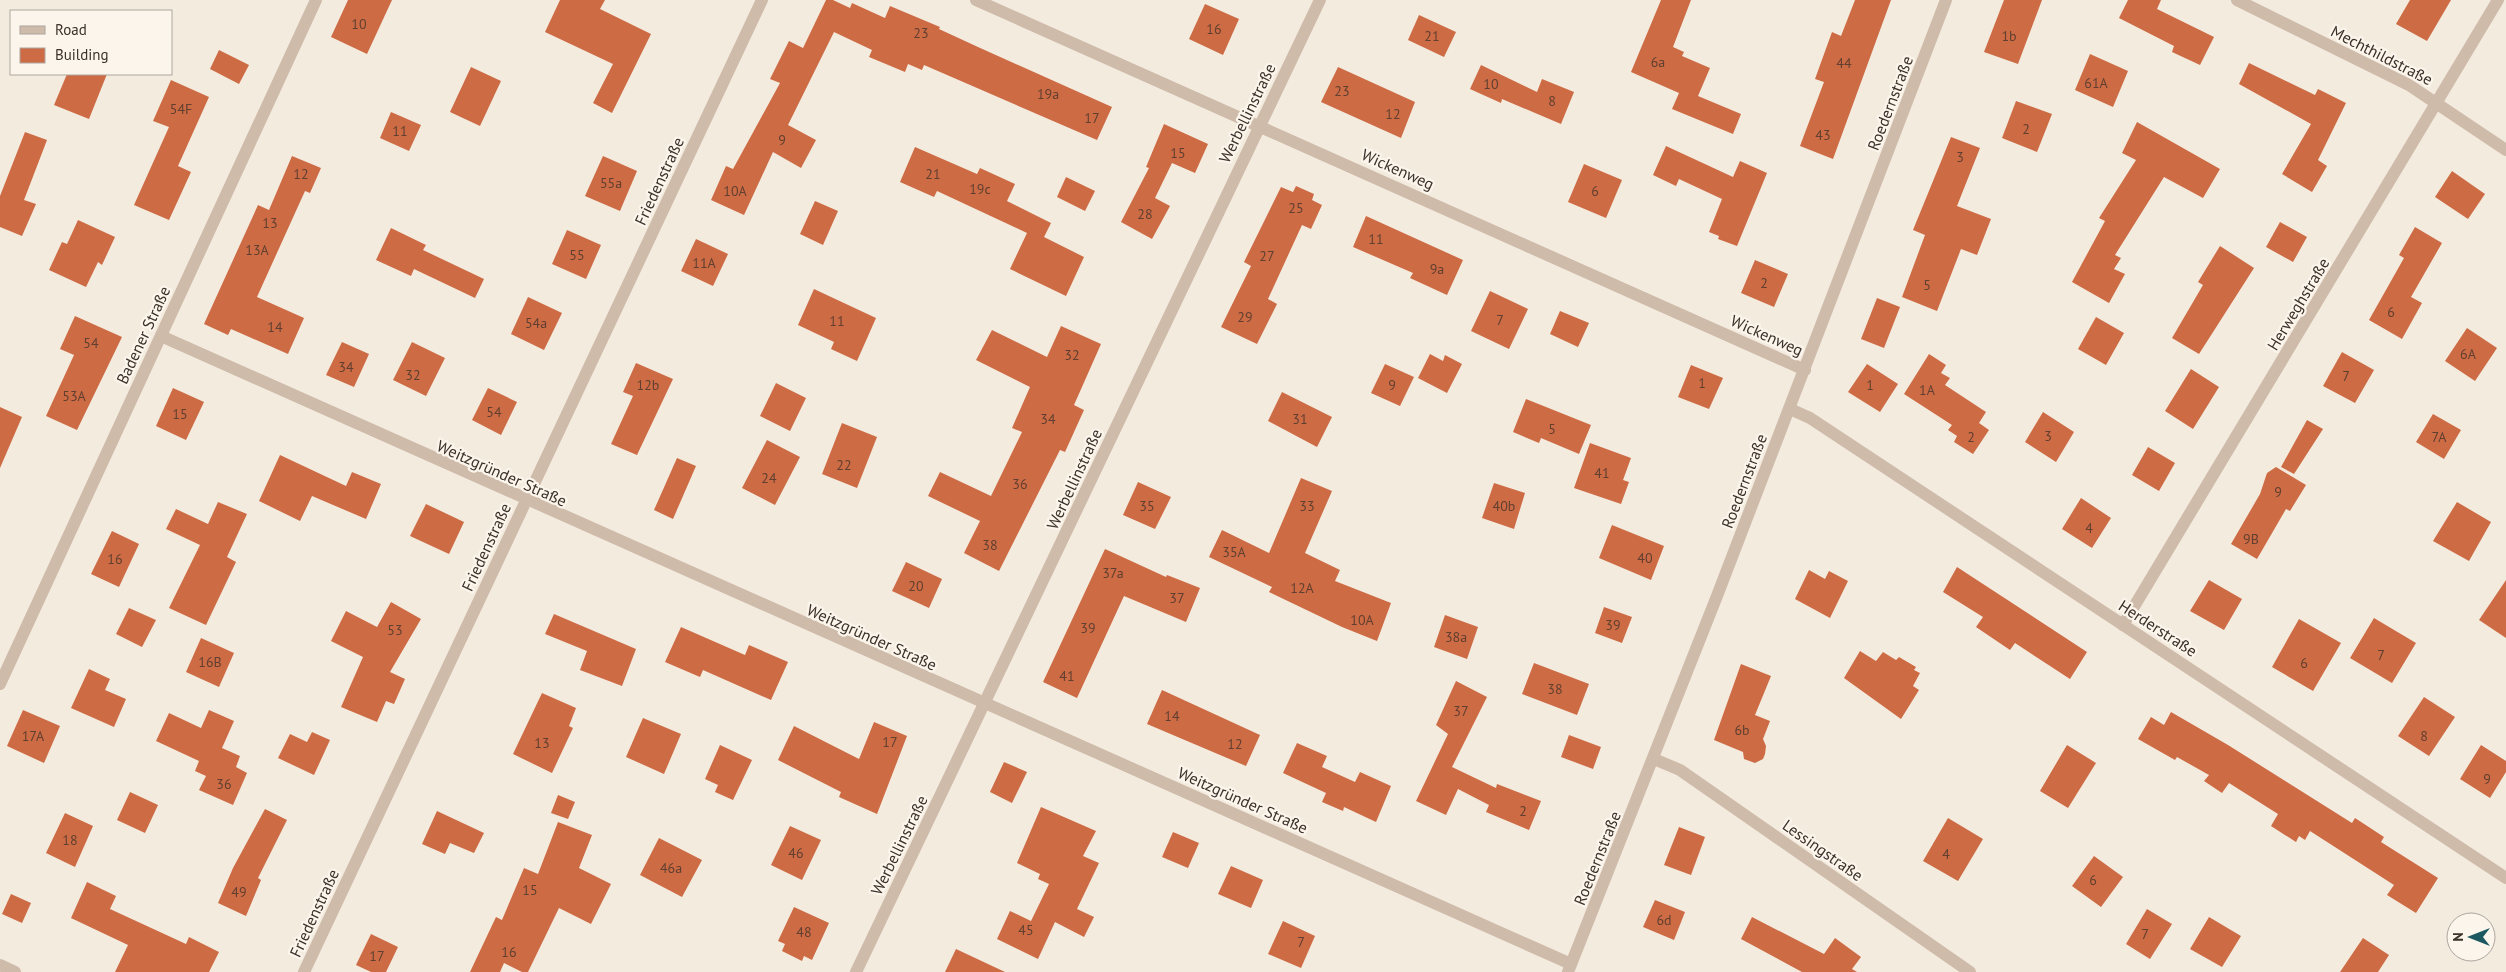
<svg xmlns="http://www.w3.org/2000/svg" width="2506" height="972" font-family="'PT Sans',sans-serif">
<rect width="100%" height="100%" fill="#f4ebdf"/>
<g fill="#cd6b44">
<polygon points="348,0 392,0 367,54 331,37"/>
<polygon points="560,0 605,0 600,9 651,34 612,113 593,103 613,64 545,32"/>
<polygon points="826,0 833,0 850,8 852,3 885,18 890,6 940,27 939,29 978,47 1112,107 1097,140 924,65 922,70 908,64 905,72 869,57 872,50 834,32 788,125 816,140 801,168 773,152 744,215 711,200 726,166 733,169 780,83 770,79 789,41 803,48"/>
<polygon points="1661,0 1691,0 1673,47 1684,52 1682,56 1710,68 1698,96 1741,114 1733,134 1672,109 1679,93 1631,72"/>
<polygon points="1855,0 1891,0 1833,159 1800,146 1824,82 1815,79 1832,32 1841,36"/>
<polygon points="2004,0 2042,0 2018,64 1984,52"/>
<polygon points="2128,0 2161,0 2157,9 2214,37 2200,65 2172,52 2174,46 2119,18"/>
<polygon points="2410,0 2451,0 2427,41 2396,24"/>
<polygon points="1205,4 1239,19 1223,55 1189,39"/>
<polygon points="1419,15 1456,32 1444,57 1408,40"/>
<polygon points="219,50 249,65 239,84 210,69"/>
<polygon points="2090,54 2128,71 2113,107 2075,90"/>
<polygon points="2249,63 2315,95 2318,89 2346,103 2318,160 2327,166 2312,192 2282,174 2311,124 2239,84"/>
<polygon points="1481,65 1537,92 1542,79 1574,92 1561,124 1502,99 1501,103 1470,89"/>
<polygon points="471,67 501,81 480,126 450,112"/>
<polygon points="1338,67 1415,102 1401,138 1321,102"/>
<polygon points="67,74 107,74 89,119 54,105"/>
<polygon points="171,80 209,97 178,166 191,172 169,220 134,205 169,127 153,121"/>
<polygon points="2016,101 2052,114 2037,152 2002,138"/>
<polygon points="391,112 421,125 409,151 380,138"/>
<polygon points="2137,122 2220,169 2203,198 2164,177 2115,255 2121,258 2114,269 2125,274 2109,303 2072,282 2105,221 2099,218 2136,160 2122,153"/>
<polygon points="1164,124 1208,144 1195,173 1172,163 1155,198 1170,206 1152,239 1121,222 1149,168 1146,167"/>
<polygon points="25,132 47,140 24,200 36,204 22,236 0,227 0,196"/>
<polygon points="1951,137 1980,148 1957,206 1991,219 1977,255 1961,249 1937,311 1902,297 1925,235 1913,230"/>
<polygon points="1666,146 1733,177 1740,161 1767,173 1737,246 1718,239 1719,236 1709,232 1722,199 1679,179 1676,186 1653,175"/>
<polygon points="915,147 977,174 980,168 1015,184 1007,201 1051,223 1044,237 1084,257 1066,296 1010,269 1027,233 937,191 934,197 900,182"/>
<polygon points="292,156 321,168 310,193 305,191 257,297 304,318 288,354 231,329 228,335 204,324 258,205 269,210"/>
<polygon points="603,156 637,171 620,211 585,196"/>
<polygon points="1584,164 1622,180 1606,218 1568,202"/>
<polygon points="2452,171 2485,194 2468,219 2435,197"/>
<polygon points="1066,177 1095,191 1085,211 1057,197"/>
<polygon points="1296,186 1314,194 1312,200 1322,205 1311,229 1302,225 1268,299 1277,304 1257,344 1221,327 1251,266 1244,262 1281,187 1293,192"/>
<polygon points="815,201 838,211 823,245 800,234"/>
<polygon points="1366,216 1463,260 1447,295 1410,278 1413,273 1353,247"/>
<polygon points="78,220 115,237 102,265 98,262 86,287 49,270 62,242 67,244"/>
<polygon points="2280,222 2307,237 2293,262 2266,247"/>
<polygon points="2415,227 2442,243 2411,297 2422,303 2402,339 2369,320 2404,258 2399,255"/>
<polygon points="391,228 426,245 423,250 484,279 475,298 414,269 411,276 376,260"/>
<polygon points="567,230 601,245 586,279 552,264"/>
<polygon points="696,239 728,254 713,286 681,271"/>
<polygon points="2220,246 2254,268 2199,354 2172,338 2203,285 2198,282"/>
<polygon points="1755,260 1788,274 1774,307 1741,293"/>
<polygon points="814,289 876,318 857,361 831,349 834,342 798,325"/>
<polygon points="1490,291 1528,309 1509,349 1471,331"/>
<polygon points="528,297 562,313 544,350 511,334"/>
<polygon points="1877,298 1900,307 1884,348 1861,339"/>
<polygon points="1560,311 1589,323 1578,347 1550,334"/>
<polygon points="75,316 122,337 77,430 46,416 74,355 60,349"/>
<polygon points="2096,317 2124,333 2106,365 2078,349"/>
<polygon points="1061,326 1101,344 1074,405 1084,410 1065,452 1060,450 999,571 964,553 980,521 928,496 940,472 991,496 1022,432 1012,428 1030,387 976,360 992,330 1047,357"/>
<polygon points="2467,328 2497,348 2475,381 2445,361"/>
<polygon points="342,342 369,354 354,387 326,375"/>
<polygon points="412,342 445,358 426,396 393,380"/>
<polygon points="2342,352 2374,370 2355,403 2323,386"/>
<polygon points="1430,354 1443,361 1445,355 1462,364 1447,393 1418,378"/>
<polygon points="1929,354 1946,365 1941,373 1950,378 1945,385 1986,412 1979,423 1989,430 1973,454 1954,442 1957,436 1948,430 1952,425 1904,394"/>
<polygon points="636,363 673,379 637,455 611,444 633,396 623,392"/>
<polygon points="1385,364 1414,377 1400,406 1371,393"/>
<polygon points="1867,364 1898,384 1880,412 1848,392"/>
<polygon points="1691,365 1723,378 1709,409 1678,397"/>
<polygon points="2191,369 2219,387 2193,429 2165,411"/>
<polygon points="776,383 806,398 790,431 760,416"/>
<polygon points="173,388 204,402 186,440 156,426"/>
<polygon points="488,388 517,402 501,435 472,420"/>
<polygon points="1282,392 1332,417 1317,447 1268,421"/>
<polygon points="1526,399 1591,425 1579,454 1541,438 1539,443 1513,432"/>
<polygon points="0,407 22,417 0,468"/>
<polygon points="2043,412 2074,432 2056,462 2025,442"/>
<polygon points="2433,414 2461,430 2444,459 2416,442"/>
<polygon points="2307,420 2323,429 2294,474 2281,467"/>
<polygon points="842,423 877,437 857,488 822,474"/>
<polygon points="767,440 800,457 775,505 742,488"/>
<polygon points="1590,443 1631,458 1623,480 1629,482 1621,504 1574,488"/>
<polygon points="2148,447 2175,463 2159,491 2132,475"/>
<polygon points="280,455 346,486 352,472 381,484 366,519 312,496 300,521 259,501"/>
<polygon points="677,458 696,466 673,519 654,510"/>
<polygon points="2276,467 2306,485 2290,511 2286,509 2257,559 2231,544 2260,494 2267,473"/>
<polygon points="1301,478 1332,491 1305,553 1340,570 1335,581 1391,603 1377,641 1342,627 1269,592 1272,587 1209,557 1222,530 1269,553"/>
<polygon points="1138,482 1171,497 1155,529 1123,515"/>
<polygon points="1494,483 1525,493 1514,529 1482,518"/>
<polygon points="2081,498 2111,518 2092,548 2062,529"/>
<polygon points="218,502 247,514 227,557 236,562 206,625 169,608 200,545 166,529 176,509 208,524"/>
<polygon points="2457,502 2491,522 2469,561 2433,541"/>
<polygon points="426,504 464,522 449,554 410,536"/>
<polygon points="1612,525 1664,546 1651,580 1599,558"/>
<polygon points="112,531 139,544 119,587 91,574"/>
<polygon points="1105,549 1166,577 1167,575 1200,588 1186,622 1124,596 1077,698 1043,682"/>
<polygon points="906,562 942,579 929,608 892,591"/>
<polygon points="1957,567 2087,652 2070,679 2015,643 2010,650 1976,627 1983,617 1943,592"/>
<polygon points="1809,570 1825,579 1829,571 1848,581 1830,618 1795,599"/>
<polygon points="2209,580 2242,599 2224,630 2190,611"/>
<polygon points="2506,580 2506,638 2479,620"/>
<polygon points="391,602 421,619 390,672 405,679 394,704 386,701 377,722 341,707 363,657 331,641 346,611 377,627"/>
<polygon points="1604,607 1632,617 1622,643 1595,633"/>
<polygon points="129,608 156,620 142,647 116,634"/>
<polygon points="554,614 636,649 622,686 580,670 587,651 545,634"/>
<polygon points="1445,615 1478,627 1467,659 1434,647"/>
<polygon points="2374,618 2416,643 2392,683 2350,658"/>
<polygon points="2299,619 2341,643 2313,691 2272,667"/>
<polygon points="681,627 745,655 749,645 788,662 771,700 703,670 700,677 665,662"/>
<polygon points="201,638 234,653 219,687 186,672"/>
<polygon points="1860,651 1876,661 1883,652 1896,660 1899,657 1916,667 1914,670 1920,673 1913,686 1919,690 1901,719 1844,678"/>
<polygon points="1534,663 1589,684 1577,715 1522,694"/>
<polygon points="1741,664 1771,676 1755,715 1770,721 1763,739 1766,746 1765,754 1763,759 1755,763 1744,759 1743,752 1714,740"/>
<polygon points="89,669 110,679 105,690 126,699 114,727 71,708"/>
<polygon points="1456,681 1487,697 1452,767 1496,788 1497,784 1541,801 1529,830 1486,812 1489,805 1458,789 1446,815 1416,801 1448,734 1436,725"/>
<polygon points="1162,690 1260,735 1246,766 1147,724"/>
<polygon points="542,693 576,708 569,726 573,728 552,773 513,754"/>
<polygon points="2424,697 2455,717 2429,756 2398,736"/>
<polygon points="23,710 60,726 44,763 7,746"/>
<polygon points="209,710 234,721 222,748 240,756 236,767 247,773 233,805 199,790 206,776 195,771 199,761 156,741 169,713 201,728"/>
<polygon points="2171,712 2228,745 2352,823 2355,818 2384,837 2381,842 2438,878 2416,913 2387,895 2394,885 2310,831 2305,840 2299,836 2296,842 2271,826 2278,814 2229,783 2222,793 2204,781 2209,775 2177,757 2175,760 2138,739 2151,717 2164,725"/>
<polygon points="643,718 681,734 664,774 626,757"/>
<polygon points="874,722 907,736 877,814 839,797 841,792 778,760 794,726 859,759"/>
<polygon points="312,732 330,740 314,775 278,758 290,734 307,742"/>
<polygon points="1569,735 1601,747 1593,769 1561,757"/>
<polygon points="1297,743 1327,756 1322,767 1355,782 1360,772 1391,786 1376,822 1344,807 1343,811 1322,802 1326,793 1283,773"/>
<polygon points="720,745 752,760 733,800 715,792 718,785 705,779"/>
<polygon points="2067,745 2096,763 2068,808 2040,791"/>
<polygon points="2481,745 2506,761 2506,772 2490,798 2460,779"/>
<polygon points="1004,762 1027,772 1012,803 990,792"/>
<polygon points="130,792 158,805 145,833 117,820"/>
<polygon points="558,795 575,802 568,819 551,813"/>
<polygon points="1041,807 1096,831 1083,856 1099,863 1077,909 1094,917 1084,937 1055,922 1038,959 997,939 1010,911 1031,921 1049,884 1038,879 1040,874 1017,863"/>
<polygon points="265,809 287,820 258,878 261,880 246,916 218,903 233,868"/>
<polygon points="437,811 484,833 474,853 450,843 445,854 422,844"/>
<polygon points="65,813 93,826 75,867 46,853"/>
<polygon points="1948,818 1983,839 1958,881 1923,861"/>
<polygon points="558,822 592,835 579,868 611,884 591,924 559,908 528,972 522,972 504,963 500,972 470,972 496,917 502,920 524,868 538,874"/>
<polygon points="790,826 821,840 802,880 771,865"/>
<polygon points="1679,827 1705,837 1691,875 1664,865"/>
<polygon points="1173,832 1199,843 1188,868 1162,857"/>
<polygon points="659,838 702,860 682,897 640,875"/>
<polygon points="2094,856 2123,877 2101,907 2072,886"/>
<polygon points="1231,866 1263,880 1251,908 1218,894"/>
<polygon points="87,882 116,896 110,909 186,944 189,937 219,952 209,972 115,972 128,945 71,918"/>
<polygon points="11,894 31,903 22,923 2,914"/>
<polygon points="1655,900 1685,912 1674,940 1643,927"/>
<polygon points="794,907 829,923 812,960 804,956 802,961 782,951 785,944 778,941"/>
<polygon points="2147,909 2172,924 2150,959 2126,944"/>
<polygon points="1752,917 1824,954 1835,938 1861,957 1852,969 1857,972 1802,972 1741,939"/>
<polygon points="2209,917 2241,936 2222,967 2190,949"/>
<polygon points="1283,921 1315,936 1301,968 1268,954"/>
<polygon points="371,934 398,947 386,972 371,972 356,965"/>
<polygon points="2363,938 2389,955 2378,972 2340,972"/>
<polygon points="956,949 1005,972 945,972"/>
</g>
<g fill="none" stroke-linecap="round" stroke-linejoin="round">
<g stroke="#cebbaa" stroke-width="12">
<polyline points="976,0 1805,370"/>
<polyline points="2237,0 2409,85 2506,150"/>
<path d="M161,336C630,549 1102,754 1571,964"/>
<polyline points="1790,409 1810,418 2506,878"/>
<polyline points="2123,625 2498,0"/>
<polyline points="0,684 316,0"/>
<polyline points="1654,759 1680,770 1970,972"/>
<polyline points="0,965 15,972"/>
<polyline points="304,972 762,0"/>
<polyline points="856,972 1320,0"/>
<polyline points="1568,972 1717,596 1946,0"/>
</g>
</g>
<g text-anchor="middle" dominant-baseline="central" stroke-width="4.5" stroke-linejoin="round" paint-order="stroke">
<g font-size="14" fill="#603f30">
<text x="359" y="24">10</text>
<text x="1214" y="29">16</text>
<text x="921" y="33">23</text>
<text x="1432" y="36">21</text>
<text x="2009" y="36">1b</text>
<text x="1658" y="62">6a</text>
<text x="1844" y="63">44</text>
<text x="2096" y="83">61A</text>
<text x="1491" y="84">10</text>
<text x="1342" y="91">23</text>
<text x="1048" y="94">19a</text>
<text x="1552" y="101">8</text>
<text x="181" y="109">54F</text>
<text x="1393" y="114">12</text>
<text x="1092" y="118">17</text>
<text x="2026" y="129">2</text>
<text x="400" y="131">11</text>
<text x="1823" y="135">43</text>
<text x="782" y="140">9</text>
<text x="1178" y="153">15</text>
<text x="1960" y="157">3</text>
<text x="301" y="174">12</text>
<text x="933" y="174">21</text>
<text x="611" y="183">55a</text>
<text x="980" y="189">19c</text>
<text x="735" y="191">10A</text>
<text x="1595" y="191">6</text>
<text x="1296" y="208">25</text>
<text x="1145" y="214">28</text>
<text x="270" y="223">13</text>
<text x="1376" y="239">11</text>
<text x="257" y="250">13A</text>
<text x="577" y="255">55</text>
<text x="1267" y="256">27</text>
<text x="704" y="263">11A</text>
<text x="1437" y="269">9a</text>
<text x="1764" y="283">2</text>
<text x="1927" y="285">5</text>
<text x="2391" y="312">6</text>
<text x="1245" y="317">29</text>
<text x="1500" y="320">7</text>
<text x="837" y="321">11</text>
<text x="536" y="323">54a</text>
<text x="275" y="327">14</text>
<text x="91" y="343">54</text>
<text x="2468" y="354">6A</text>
<text x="1072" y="355">32</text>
<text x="346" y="367">34</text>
<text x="413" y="375">32</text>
<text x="2346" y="376">7</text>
<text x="1702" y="383">1</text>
<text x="648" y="385">12b</text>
<text x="1392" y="385">9</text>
<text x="1870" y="385">1</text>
<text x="1927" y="390">1A</text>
<text x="74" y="396">53A</text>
<text x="494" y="412">54</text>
<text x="180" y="414">15</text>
<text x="1048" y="419">34</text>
<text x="1300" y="419">31</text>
<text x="1552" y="429">5</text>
<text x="2048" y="436">3</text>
<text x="1971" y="437">2</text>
<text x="2439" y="437">7A</text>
<text x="844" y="465">22</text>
<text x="1602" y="473">41</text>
<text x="769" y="478">24</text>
<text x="1020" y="484">36</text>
<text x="2278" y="492">9</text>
<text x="1147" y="506">35</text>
<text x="1307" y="506">33</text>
<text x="1504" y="506">40b</text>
<text x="2089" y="528">4</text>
<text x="2251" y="539">9B</text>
<text x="990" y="545">38</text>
<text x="1234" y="552">35A</text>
<text x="1645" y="558">40</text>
<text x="115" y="559">16</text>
<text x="1113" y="573">37a</text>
<text x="916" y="586">20</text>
<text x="1302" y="588">12A</text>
<text x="1177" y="598">37</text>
<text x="1362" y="620">10A</text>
<text x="1613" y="625">39</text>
<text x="1088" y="628">39</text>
<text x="395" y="630">53</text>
<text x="1456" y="637">38a</text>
<text x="2381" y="655">7</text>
<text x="210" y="662">16B</text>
<text x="2304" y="663">6</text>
<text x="1067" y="676">41</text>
<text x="1555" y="689">38</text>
<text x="1461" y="711">37</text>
<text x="1172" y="716">14</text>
<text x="1742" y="730">6b</text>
<text x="33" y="736">17A</text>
<text x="2424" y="736">8</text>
<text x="890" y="742">17</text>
<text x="542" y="743">13</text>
<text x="1235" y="744">12</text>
<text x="2487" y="779">9</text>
<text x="224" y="784">36</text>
<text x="1523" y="811">2</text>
<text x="70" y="840">18</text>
<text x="796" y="853">46</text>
<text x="1946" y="854">4</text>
<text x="671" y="868">46a</text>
<text x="2093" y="880">6</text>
<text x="530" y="890">15</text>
<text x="239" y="892">49</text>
<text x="1664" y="920">6d</text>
<text x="1026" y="930">45</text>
<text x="804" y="932">48</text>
<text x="2145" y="934">7</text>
<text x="1301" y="942">7</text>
<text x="509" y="952">16</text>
<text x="377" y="956">17</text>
</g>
<g font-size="16" fill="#3b302a" stroke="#fbf5ec">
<text transform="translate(2382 55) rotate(27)">Mechthildstraße</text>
<text transform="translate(1890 103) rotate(-69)">Roedernstraße</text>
<text transform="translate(1247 113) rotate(-64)">Werbellinstraße</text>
<text transform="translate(1398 169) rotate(24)">Wickenweg</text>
<text transform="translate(659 181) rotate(-65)">Friedenstraße</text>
<text transform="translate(2298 304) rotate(-59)">Herweghstraße</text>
<text transform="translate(143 335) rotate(-65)">Badener Straße</text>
<text transform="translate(1767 335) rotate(24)">Wickenweg</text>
<text transform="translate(502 473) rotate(24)">Weitzgründer Straße</text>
<text transform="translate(1074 479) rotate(-65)">Werbellinstraße</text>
<text transform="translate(1744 481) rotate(-69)">Roedernstraße</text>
<text transform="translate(486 547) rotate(-65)">Friedenstraße</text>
<text transform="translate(2158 628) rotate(33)">Herderstraße</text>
<text transform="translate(872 637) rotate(24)">Weitzgründer Straße</text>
<text transform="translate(1243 800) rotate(24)">Weitzgründer Straße</text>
<text transform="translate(899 845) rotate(-64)">Werbellinstraße</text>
<text transform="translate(1823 850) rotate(35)">Lessingstraße</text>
<text transform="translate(1597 858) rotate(-68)">Roedernstraße</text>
<text transform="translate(314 913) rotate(-65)">Friedenstraße</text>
</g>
</g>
<rect x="10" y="10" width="162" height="65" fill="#fbf5ec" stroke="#aea69e"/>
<rect x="20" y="26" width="25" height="8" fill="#cebbaa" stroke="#aea69e"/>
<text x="55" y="35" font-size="15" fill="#3b302a">Road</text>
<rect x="20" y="48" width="25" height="15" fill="#cd6b44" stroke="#aea69e"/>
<text x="55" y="60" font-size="15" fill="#3b302a">Building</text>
<g transform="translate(2471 937) rotate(270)"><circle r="24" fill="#fbf5ec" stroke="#aea69e"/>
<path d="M0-4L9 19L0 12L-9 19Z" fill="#1c585f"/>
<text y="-8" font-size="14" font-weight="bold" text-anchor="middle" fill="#3b302a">N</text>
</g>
</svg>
